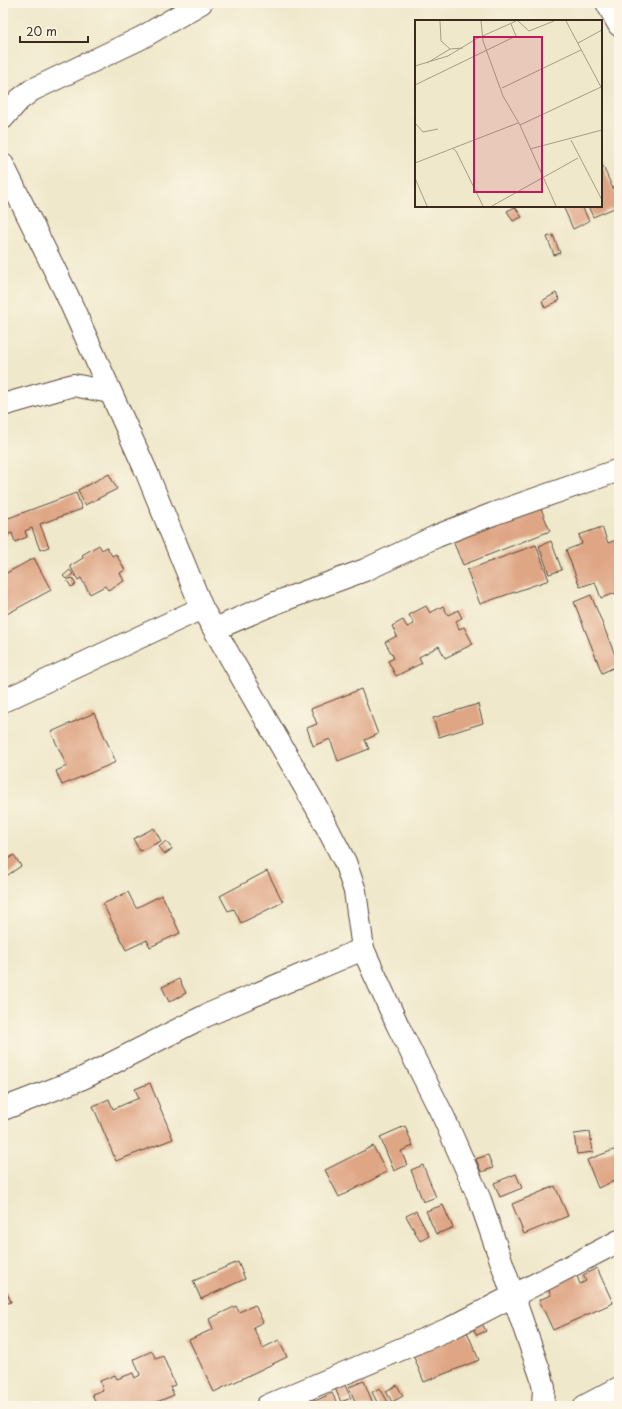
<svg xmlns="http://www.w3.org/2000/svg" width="622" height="1409" font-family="'Playpen Sans',sans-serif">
<rect width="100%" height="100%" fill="#fcf5e5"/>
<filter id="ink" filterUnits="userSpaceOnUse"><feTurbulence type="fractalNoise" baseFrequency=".025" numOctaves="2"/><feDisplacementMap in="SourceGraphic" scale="8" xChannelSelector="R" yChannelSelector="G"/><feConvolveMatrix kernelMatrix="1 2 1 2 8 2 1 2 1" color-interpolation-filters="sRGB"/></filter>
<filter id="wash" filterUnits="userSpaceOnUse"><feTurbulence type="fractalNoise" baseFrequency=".012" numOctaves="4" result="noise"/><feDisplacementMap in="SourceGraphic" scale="16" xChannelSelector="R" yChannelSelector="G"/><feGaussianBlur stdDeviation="0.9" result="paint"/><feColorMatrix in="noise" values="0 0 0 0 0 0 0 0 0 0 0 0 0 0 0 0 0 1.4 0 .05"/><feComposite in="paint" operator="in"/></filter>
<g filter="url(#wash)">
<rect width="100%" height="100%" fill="#efe8cb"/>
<g id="blocks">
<g fill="#dfa685">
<polygon points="601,162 619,202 619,206 593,217 588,206 601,206"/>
<polygon points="563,206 582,206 589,221 573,229"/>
<polygon points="515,207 522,217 513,221 507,211"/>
<polygon points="553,235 560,253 554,255 547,237"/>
<polygon points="556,293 560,300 545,308 542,301"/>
<polygon points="109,474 117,489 85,505 78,490"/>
<polygon points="76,493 82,509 40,524 49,547 40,550 32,528 25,531 27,537 15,542 12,533 3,536 3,520"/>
<polygon points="540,506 550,531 463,565 453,541"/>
<polygon points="602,527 608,543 619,539 619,592 601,598 595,582 580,587 566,550 582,544 579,535"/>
<polygon points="551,541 562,570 549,574 539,546"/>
<polygon points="99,545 102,550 107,547 112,556 116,554 125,570 120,573 124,581 108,590 105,586 90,594 81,578 78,580 70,566 83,558 82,555"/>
<polygon points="536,545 549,580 480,604 467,570"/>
<polygon points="34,558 51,590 5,615 3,611 3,575"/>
<polygon points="70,570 73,574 66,579 63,576"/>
<polygon points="72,578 76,585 71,587 67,580"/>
<polygon points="591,595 619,665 602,673 574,602"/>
<polygon points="426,606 430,613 443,606 448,615 458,610 462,618 456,621 459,629 464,627 473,644 445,658 439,646 419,657 422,663 396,676 388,661 394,658 385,642 397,636 392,626 403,620 407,627 414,624 409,615"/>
<polygon points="361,689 378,734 365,740 369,749 338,761 330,739 313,746 307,728 317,724 311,709"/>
<polygon points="478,704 483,723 439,737 433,718"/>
<polygon points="94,713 116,762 62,785 56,771 67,766 51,732"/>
<polygon points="154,828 161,841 140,851 133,839"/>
<polygon points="166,841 172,849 165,854 159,847"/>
<polygon points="14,855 21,866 5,877 3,873 3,862"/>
<polygon points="267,871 283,902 241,923 234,909 228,911 220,896"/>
<polygon points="128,892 136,908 162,895 180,933 150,947 147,940 126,950 103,904"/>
<polygon points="179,979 186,993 169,1002 162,987"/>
<polygon points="150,1083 173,1139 116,1161 93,1106 109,1099 113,1109 139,1098 135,1089"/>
<polygon points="405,1126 413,1146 401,1151 407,1165 394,1171 380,1137"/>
<polygon points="590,1132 593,1152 577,1154 574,1134"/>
<polygon points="373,1146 387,1172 339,1197 325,1170"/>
<polygon points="619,1148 619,1179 598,1188 587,1160"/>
<polygon points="488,1155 493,1168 481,1172 476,1159"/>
<polygon points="423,1165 436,1197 423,1202 411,1170"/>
<polygon points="516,1174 522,1188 500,1197 494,1183"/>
<polygon points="555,1186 568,1216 524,1234 512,1204"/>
<polygon points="443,1205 453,1228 436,1234 426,1211"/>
<polygon points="416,1211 429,1236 420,1241 406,1216"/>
<polygon points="238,1262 245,1279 201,1299 193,1281"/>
<polygon points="597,1268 613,1303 553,1330 539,1300 551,1295 546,1284 575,1271 580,1284 586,1281 583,1275"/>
<polygon points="3,1284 11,1302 3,1305"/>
<polygon points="255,1305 263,1322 253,1327 263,1348 279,1340 287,1357 214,1392 189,1340 213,1329 209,1319 236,1306 239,1312"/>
<polygon points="479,1318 486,1331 477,1335 470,1323"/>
<polygon points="467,1332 479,1360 424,1382 413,1355"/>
<polygon points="152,1351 156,1359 163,1356 175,1385 170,1387 174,1395 147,1406 97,1406 92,1394 103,1390 100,1381 115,1375 117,1379 133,1373 135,1378 140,1375 134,1359"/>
<polygon points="341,1377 351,1398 341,1402 332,1381"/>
<polygon points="364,1381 374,1406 357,1406 349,1387"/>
<polygon points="397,1385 403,1396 392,1402 386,1391"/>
<polygon points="380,1388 390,1406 379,1406 372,1392"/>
<polygon points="332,1393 338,1405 347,1402 349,1406 299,1406 298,1402 313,1395 315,1401"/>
</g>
</g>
</g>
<g filter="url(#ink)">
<use href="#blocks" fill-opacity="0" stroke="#564638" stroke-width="1"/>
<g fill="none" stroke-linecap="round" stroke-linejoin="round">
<defs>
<g id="minor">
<polyline points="607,3 619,25"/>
<polyline points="3,118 19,100 32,90 141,38 201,3"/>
<polyline points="3,165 67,295 147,473 202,608 317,808 345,862 355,891 363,949 398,1026 444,1118 480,1200 541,1376 544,1388 543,1406"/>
<polyline points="3,405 73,385 110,392"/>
<polyline points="215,629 275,603 365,570 437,536 493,514 619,470"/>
<polyline points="3,701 202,608"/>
<polyline points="3,1109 83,1078 205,1016 363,949"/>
<polyline points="267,1406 451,1328 619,1241"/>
<polyline points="585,1406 619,1388"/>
</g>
</defs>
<use href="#minor" stroke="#564638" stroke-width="24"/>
<use href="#minor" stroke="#fff" stroke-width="22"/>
</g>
</g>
<g transform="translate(415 20)">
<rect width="187" height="187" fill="#efe8cb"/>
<path fill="none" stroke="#a79c86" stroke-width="1" d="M25,1L26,21L35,29M66,1L68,21L88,76L105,105L141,186M103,1L114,11L139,1M151,1L186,67M163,23L187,10M12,43L35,29L48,28M0,46L33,36L61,19L101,1M0,65L101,16L96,4M87,68L166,30M0,103L8,112L23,109M105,105L186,67M156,120L187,180M37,128L41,131L68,186M115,129L187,110M0,143L103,103M0,158L12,186M77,186L163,138"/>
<path fill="#c2185b" fill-opacity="0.15" stroke="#c2185b" stroke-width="2" d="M59,17H127V172H59Z"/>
<rect width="187" height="187" fill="none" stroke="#3b2a1e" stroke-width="2"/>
</g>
<rect width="622" height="1409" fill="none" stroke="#fcf5e5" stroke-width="16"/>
<path d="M20 36v6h68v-6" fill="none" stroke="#3b2a1e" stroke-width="2"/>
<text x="26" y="36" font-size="12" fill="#3b2a1e" stroke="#fcf5e5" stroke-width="3" paint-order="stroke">20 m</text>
</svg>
